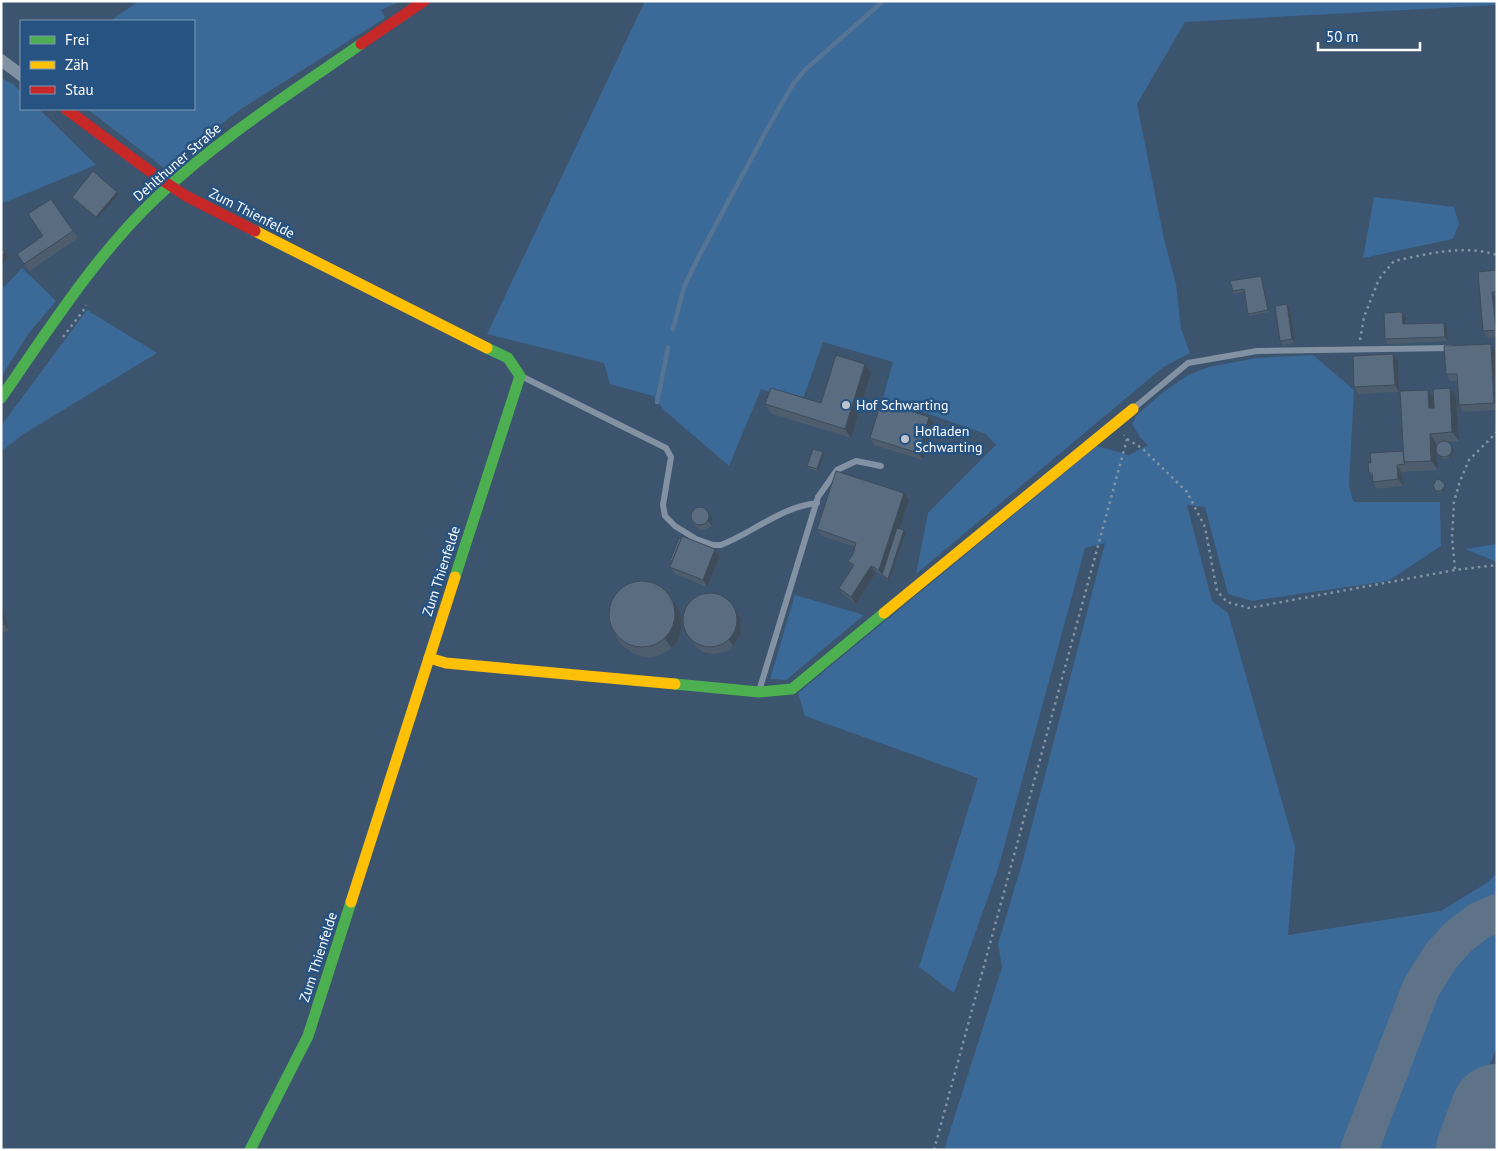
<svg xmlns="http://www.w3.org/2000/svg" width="1498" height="1151" font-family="'PT Sans',sans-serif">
<rect width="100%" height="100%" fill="#3c546d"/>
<g fill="#3b6a98">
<polygon points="139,1 401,1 381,10 385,18 241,109 164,168 87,109 194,109 194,21 110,21"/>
<polygon points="645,1 1497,1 1497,5 1185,22 1137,104 1164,239 1176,284 1181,329 1190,353 1162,368 916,574 928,513 996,445 986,434 883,398 893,362 823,342 802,402 761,389 729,466 665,411 653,396 610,384 604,363 487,334"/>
<polygon points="1,78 13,84 21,92 21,109 39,109 96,165 1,204"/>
<polygon points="1374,197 1454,207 1459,224 1453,239 1363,258"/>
<polygon points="22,268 56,301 29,333 1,377 1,284 4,287"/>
<polygon points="87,310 157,353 22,435 1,452 1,426"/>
<path d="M1313,355L1354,390L1349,485L1352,498L1354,502H1440L1441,546L1388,581L1252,601L1228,594L1205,507L1187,505L1212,601L1228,613L1295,847L1288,935L1441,911L1488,882L1497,873V905C1462,920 1437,945 1418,977L1351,1150H944L1002,967L998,944L1023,860L1105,543L1085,548L998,869L954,993L919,967L978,778L805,716L798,693L1097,446L1129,455L1148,445L1140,437L1132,424L1137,415L1162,393L1188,375L1209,367L1256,358Z"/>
<polygon points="1497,544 1497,562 1465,549"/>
<polygon points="795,595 864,615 786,680 770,679"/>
<polygon points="1497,922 1497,1046 1457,1150 1369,1150 1432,986 1450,959 1475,934"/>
</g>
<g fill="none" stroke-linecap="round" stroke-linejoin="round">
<g stroke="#567594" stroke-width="4.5">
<polyline points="673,329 684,287 698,258 765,133 793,84 805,70 883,1"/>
<polyline points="657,402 668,348"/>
</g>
<polyline stroke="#5f7388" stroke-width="38" points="1359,1150 1421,988 1441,956 1458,937 1479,921 1497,913"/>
<polyline stroke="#5f7388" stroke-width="92" points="1482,1150 1497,1110"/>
<g stroke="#8292a3" stroke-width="2.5" stroke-dasharray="2.5 4" stroke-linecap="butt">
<polyline points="63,337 83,311 86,305"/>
<path d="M1360,340L1364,317L1379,279L1394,261C1428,254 1463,244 1497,255"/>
<polyline points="1127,439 1143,449 1187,492 1205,527 1217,591 1227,602 1249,608 1455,570 1497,565"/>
<polyline points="1455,569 1452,537 1454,502 1460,481 1469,460 1497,432"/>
<polyline points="934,1150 1127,439 1124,435"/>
</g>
<g stroke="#8292a3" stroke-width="6">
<path d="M521,376L666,448L671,457L663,505L665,516L675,526L696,539L713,545H721C754,532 781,507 817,503"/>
<polyline points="1134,408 1188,363 1257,351 1452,348"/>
<polyline points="759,691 818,497 837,470 856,461 881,466"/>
</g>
<polyline stroke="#8292a3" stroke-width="12" points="1,60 21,75"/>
<g stroke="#4caf50" stroke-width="11">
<path d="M1,398C49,329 95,256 156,198C218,139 291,93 361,44"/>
<polyline points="455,577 520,376 508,358 487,348"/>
<polyline points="675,684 759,692 792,689 884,613"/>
<polyline points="250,1150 308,1036 351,902"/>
</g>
<g stroke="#ffc107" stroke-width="11">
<polyline points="255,231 487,348"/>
<polyline points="884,613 1133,409"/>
<polyline points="429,658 446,663 675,684"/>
<polyline points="351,902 455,577"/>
</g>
<g stroke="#c62828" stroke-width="11">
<polyline points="361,44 424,1"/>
<polyline points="66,109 159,178 186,196 255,231"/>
</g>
</g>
<g fill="#4d5d6e">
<polygon points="117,192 119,194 97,219 74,199 72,197"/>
<polygon points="51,199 78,238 29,271 17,254 43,236"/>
<polygon points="1497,270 1497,337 1488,338 1483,331"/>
<polygon points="1262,278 1269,312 1250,316 1248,314 1244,292 1234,294 1233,291"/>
<polygon points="1287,304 1290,308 1295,343 1283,345 1280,341"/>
<polygon points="1402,312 1406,317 1406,324 1444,323 1447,327 1448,341 1388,344 1385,339"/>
<polygon points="1491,344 1495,350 1497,375 1497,410 1463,412 1459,405 1457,381 1450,381 1446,374"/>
<polygon points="1398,361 1399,392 1359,394 1354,387"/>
<polygon points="871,373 851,438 772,414 765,404 821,403"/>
<polygon points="1428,390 1433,398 1456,397 1459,441 1448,442 1453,447 1454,452 1450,458 1443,459 1439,456 1437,452 1438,470 1401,472 1403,486 1377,489 1373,482 1372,477 1369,473 1371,463 1403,451"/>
<polygon points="934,424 923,460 874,445 870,438"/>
<polygon points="823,452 824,454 818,472 808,468 807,466"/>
<polygon points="1446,485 1446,489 1443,493 1437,493 1436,491"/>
<polygon points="904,493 909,500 900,528 906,532 889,581 876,572 856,604 844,595 839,588 853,568 848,561 853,554 855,547 822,536 817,529"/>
<polygon points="712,518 712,526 705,530 700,530 694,525 691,520"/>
<polygon points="715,549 720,556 707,587 675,574 670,567 672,563 670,561"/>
<polygon points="731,604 740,617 741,632 738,639 733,646 727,651 720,653 712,654 704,652 697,648 692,641"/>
<polygon points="1,606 9,631 1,633"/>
<polygon points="680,611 682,627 677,642 672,648 658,656 650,658 634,654 621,644 615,635"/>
</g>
<g fill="#3e4c5a">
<polygon points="117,192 119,194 97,219 96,217"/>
<polygon points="5,252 8,257 1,265 1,257"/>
<polygon points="1261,276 1262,278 1269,312 1268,310"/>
<polygon points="1492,292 1497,298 1497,331 1496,330"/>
<polygon points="1287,304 1290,308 1295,343 1292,339"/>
<polygon points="1402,312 1406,317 1406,329 1403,324"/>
<polygon points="1444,323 1447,327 1448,341 1445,337"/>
<polygon points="1491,344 1495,350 1497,375 1497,407 1494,403"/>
<polygon points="1393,354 1398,361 1399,392 1395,385"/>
<polygon points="865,364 871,373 851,438 845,429"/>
<polygon points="1450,388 1456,397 1459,441 1452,432"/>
<polygon points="1428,390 1434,399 1435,417 1429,408"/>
<polygon points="929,417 934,424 923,460 918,453"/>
<polygon points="1430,434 1436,443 1438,470 1431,461"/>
<polygon points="1451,445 1453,447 1454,452 1450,458 1448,456"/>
<polygon points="823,452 824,454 818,472 817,469"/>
<polygon points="1397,465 1401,472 1403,486 1398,479"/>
<polygon points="1444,483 1446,485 1446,489 1443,493 1441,491"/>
<polygon points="904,493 909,500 884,576 882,575 879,570"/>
<polygon points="709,513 712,518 712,526 708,521"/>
<polygon points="904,530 906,532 889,581 888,579"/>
<polygon points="715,549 720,556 707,587 703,580"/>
<polygon points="871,566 876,572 856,604 851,597"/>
<polygon points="674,602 680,611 682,627 677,642 672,648 665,639"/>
<polygon points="731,604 740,617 741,632 738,639 733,646 729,639"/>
<polygon points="1,606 2,607 9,631 4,624 1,614"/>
</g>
<g fill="#596c80" stroke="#3e4c5a">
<polygon points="93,171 117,192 96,217 72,197"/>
<polygon points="51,199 73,231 24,264 17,254 43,236 28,214"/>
<polygon points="1,249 5,252 1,257"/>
<polygon points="1497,270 1497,292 1492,292 1496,330 1483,331 1478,272"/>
<polygon points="1261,276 1268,310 1248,314 1244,289 1233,291 1230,281"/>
<polygon points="1287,304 1292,339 1280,341 1275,306"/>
<polygon points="1402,312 1403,324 1444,323 1445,337 1385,339 1384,313"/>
<polygon points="1491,344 1494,403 1459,405 1457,374 1446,374 1444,346"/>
<polygon points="1393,354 1395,385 1354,387 1353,356"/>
<polygon points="836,355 865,364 845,429 765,404 771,388 821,403"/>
<polygon points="1450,388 1452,432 1430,434 1431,461 1404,462 1400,391 1428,390 1429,408 1434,408 1433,389"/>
<polygon points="881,402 929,417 918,453 870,438"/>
<circle cx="1444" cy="449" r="8"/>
<polygon points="813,449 823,452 817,469 807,466"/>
<polygon points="1403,451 1404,462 1405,464 1397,465 1398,479 1373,482 1372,473 1369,473 1368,463 1371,463 1370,453"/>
<polygon points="836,471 904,493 879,570 871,566 851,597 839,588 854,565 848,561 853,554 856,543 817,529"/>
<polygon points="1439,479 1444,483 1445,486 1441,491 1436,491 1433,486 1436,480"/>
<circle cx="700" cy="516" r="9"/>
<polygon points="897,528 904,530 888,579 882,575"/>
<polygon points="682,536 715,549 703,580 670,567"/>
<polygon points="679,538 681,539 672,561 670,561"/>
<circle cx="642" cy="614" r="33"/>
<circle cx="710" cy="620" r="27"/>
<polygon points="1,614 4,624 1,625"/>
</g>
<g fill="#bbc3cc" stroke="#275382" stroke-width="2">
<circle cx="846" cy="405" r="5"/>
<circle cx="905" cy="439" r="5"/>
</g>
<g text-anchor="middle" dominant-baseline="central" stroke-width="5" stroke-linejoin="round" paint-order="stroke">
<g font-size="14" fill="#fff" stroke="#275382">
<text transform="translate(177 162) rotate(-41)">Dehlthuner Straße</text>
<text transform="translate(252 213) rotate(27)">Zum Thienfelde</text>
<text transform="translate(441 571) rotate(-72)">Zum Thienfelde</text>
<text transform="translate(318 957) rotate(-72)">Zum Thienfelde</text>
</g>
<g font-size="14" fill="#fff" stroke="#275382" text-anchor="start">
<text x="856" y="405">Hof Schwarting</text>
<text x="915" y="431">Hofladen<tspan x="915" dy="16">Schwarting</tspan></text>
</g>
</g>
<rect width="1498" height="1151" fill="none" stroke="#ffffff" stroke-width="5"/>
<rect x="20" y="20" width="175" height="90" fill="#275382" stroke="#7d98b4"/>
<rect x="30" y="36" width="25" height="8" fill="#4caf50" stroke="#7d98b4"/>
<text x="65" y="45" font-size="15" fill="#ffffff">Frei</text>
<rect x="30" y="61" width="25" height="8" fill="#ffc107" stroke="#7d98b4"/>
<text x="65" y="70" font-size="15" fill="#ffffff">Zäh</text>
<rect x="30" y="86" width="25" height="8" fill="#c62828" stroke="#7d98b4"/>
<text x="65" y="95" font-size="15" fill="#ffffff">Stau</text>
<path d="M1318 42v8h102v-8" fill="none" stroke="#ffffff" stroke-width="2.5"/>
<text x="1326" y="42" font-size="15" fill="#ffffff" stroke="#275382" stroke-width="4" paint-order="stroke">50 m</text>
</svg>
